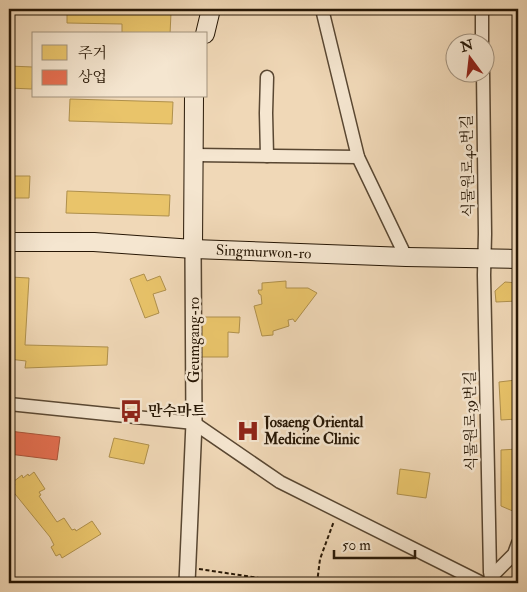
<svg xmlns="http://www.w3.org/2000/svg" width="527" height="592" font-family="'IM FELL Double Pica','Noto Serif KR',serif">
<rect width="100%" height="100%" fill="#f0d8b7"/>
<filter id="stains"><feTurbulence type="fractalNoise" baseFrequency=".004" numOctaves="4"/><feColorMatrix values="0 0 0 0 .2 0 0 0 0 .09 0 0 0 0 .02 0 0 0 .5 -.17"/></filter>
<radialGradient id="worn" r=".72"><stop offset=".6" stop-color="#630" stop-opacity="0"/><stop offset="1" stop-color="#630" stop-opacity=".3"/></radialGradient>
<g fill="#e9c46a" stroke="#af904c">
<polygon points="67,9 120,9 120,11 171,13 170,34 122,33 122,24 67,23"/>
<polygon points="9,66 33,67 32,89 9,88"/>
<polygon points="70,99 173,102 172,124 69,121"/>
<polygon points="9,176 30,176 29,198 9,198"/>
<polygon points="67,191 170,195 169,216 66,213"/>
<polygon points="144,274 147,281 160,276 166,290 153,294 159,313 145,318 130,279"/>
<polygon points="10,277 29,278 25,345 108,347 107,365 25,368 26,361 9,359 11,313 9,313"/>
<polygon points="286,281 286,288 308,288 317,293 295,322 293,319 288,320 289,326 273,331 273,335 262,336 254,306 262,304 261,295 259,294 258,290 262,290 262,283"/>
<polygon points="505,282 518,283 518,301 496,302 495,291"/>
<polygon points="202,317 240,317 239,333 228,332 228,357 201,357"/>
<polygon points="516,380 517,419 501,420 499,382"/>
<polygon points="114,438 149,445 144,464 109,457"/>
<polygon points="518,449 518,505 515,512 501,506 501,450"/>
<polygon points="400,469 430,473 426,498 397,494"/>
<polygon points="34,472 45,489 39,492 41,495 39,496 57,522 64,518 72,530 75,529 76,531 92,521 101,534 62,558 60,554 56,556 51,547 54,545 50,537 11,489 15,485 13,482 22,475 23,478 28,474 29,476"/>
</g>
<polygon fill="#e76f51" stroke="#ad553a" points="9,431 60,437 57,460 9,454"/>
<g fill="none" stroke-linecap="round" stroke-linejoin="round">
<defs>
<g id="minor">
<polyline points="322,9 358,157 406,257"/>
<polyline points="482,9 482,42"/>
<polyline points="483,72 485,234 484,275 490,572 492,583"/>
<polyline points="267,77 266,113 267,156"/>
<polyline points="194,155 358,157"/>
<polyline points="9,404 194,423 280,482 482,583"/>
<polyline points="491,577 514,554 518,543"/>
</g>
<polyline id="tertiary" points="187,583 194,423 193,249"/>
<g id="secondary">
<polyline points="205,34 211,9"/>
<path id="s1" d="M9,242H94L193,249L406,257L518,259"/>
<polyline points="193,249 194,96"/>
</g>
</defs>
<use href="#minor" stroke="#594732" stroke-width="15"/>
<use href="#tertiary" stroke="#594732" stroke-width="18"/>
<use href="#secondary" stroke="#271705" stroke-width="20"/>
<g stroke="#271705" stroke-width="2" stroke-dasharray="4 2.5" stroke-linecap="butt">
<polyline points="199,569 293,583"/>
<polyline points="317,583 320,559 334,521"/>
</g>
<use href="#minor" stroke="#f5e6d0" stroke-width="12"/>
<use href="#tertiary" stroke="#f5e6d0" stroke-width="15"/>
<use href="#secondary" stroke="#f5e6d0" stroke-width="18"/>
</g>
<defs>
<symbol id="bus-bare" viewBox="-9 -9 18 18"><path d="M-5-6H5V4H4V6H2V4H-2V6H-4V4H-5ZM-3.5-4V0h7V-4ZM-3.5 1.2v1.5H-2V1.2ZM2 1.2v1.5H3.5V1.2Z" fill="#8f2418" stroke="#f5e6d0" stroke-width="2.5" paint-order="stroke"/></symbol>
<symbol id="hospital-bare" viewBox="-9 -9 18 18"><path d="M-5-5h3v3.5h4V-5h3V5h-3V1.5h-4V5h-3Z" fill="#8f2418" stroke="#f5e6d0" stroke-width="2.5" paint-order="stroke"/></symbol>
</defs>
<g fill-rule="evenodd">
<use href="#bus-bare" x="115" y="395" width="32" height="32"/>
<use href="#hospital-bare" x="232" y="415" width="32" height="32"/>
</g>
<g text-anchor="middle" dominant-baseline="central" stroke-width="5" stroke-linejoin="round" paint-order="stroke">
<g font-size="15" fill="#271705" stroke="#f5e6d0">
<text transform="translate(468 166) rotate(-91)">식물원로40번길</text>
<text stroke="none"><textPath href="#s1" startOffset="255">Singmurwon-ro</textPath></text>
<text transform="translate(194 340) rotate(-90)">Geumgang-ro</text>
<text transform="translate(471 421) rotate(-91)">식물원로39번길</text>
</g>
<g font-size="15" font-weight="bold" fill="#271705" stroke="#f5e6d0" text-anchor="start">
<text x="148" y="411">만수마트</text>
<text x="264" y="422">Josaeng Oriental<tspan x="264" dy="17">Medicine Clinic</tspan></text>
</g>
</g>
<rect width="527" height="592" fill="none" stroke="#f0d8b7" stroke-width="30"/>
<rect x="10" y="10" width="507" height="572" fill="none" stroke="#271705" stroke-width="2.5"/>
<rect x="15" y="15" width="497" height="562" fill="none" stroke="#271705"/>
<rect x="32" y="32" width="175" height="65" fill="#f5e6d0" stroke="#a3937f"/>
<rect x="42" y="45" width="25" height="15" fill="#e9c46a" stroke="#a3937f"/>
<text x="78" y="58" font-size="15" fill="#271705">주거</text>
<rect x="42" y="70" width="25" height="15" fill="#e76f51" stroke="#a3937f"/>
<text x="78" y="82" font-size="15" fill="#271705">상업</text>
<g transform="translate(470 58) rotate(345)"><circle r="24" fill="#f5e6d0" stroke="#a3937f"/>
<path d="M0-4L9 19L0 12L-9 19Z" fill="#8f2418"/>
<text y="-8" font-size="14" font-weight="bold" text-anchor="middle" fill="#271705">N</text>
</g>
<path d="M334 550v8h81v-8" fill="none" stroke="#271705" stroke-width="2.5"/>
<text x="342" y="550" font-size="15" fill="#271705" stroke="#f5e6d0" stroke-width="4" paint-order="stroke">50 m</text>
<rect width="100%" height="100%" filter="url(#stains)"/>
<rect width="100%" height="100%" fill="url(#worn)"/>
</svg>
